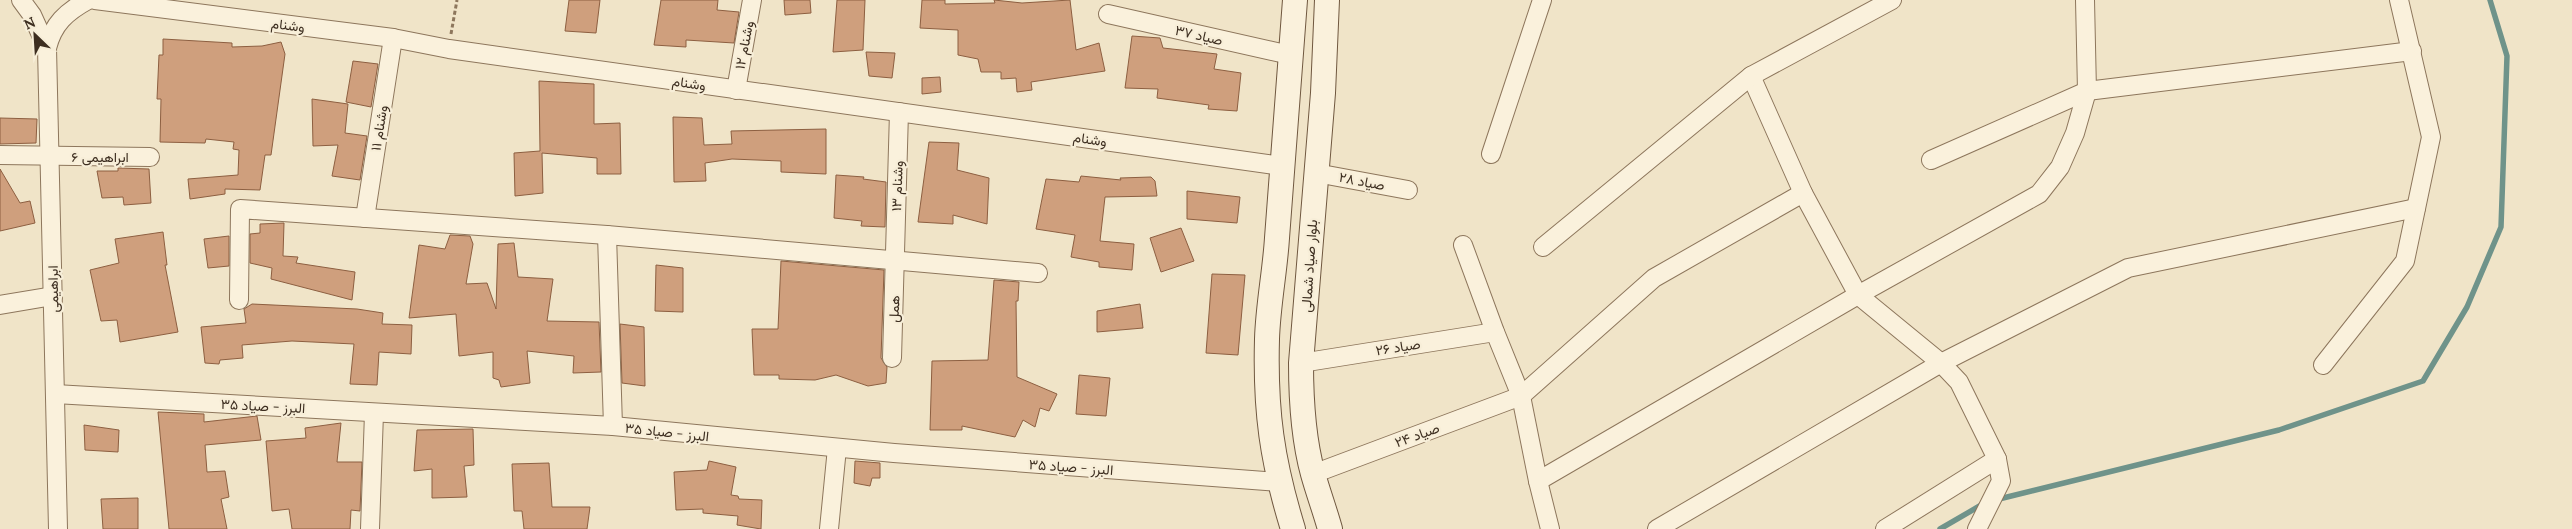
<svg xmlns="http://www.w3.org/2000/svg" width="2572" height="529" font-family="Lora,Vazirmatn,serif">
<rect width="100%" height="100%" fill="#f0e4c8"/>
<g fill="none" stroke-linecap="round" stroke-linejoin="round">
<g stroke="#6f938a" stroke-width="5.5">
<polyline points="1995,500 2279,430 2423,381 2467,307 2501,227 2507,56 2490,0"/>
<polyline points="1940,529 1983,504"/>
</g>
</g>
<g fill="#cf9f7d" stroke="#8d5f41">
<polygon points="569,0 600,0 596,33 565,31"/>
<polygon points="661,0 718,0 717,10 739,12 734,43 686,40 686,47 654,45"/>
<polygon points="784,0 810,0 811,13 785,15"/>
<polygon points="837,0 865,0 863,50 833,52"/>
<polygon points="922,0 945,0 945,4 995,3 994,0 1022,3 1070,0 1076,50 1099,43 1105,71 1031,82 1032,90 1017,92 1016,78 1001,79 1001,72 981,72 978,59 958,55 958,30 920,28"/>
<polygon points="1132,36 1160,38 1163,48 1217,54 1214,69 1241,73 1237,111 1208,109 1209,105 1157,98 1158,89 1125,88"/>
<polygon points="163,39 232,43 232,47 262,46 281,42 285,54 271,155 265,155 260,190 225,189 225,194 190,199 188,179 238,175 239,150 233,149 234,142 206,139 205,143 160,142 161,99 157,99 159,55 163,55"/>
<polygon points="866,52 895,53 892,78 869,76"/>
<polygon points="353,61 378,64 371,107 346,102"/>
<polygon points="940,77 941,92 922,94 922,78"/>
<polygon points="539,81 594,84 594,124 620,123 621,174 597,174 597,158 542,153 543,193 515,196 514,153 540,151"/>
<polygon points="312,99 348,104 345,133 367,136 360,180 332,176 338,145 313,146"/>
<polygon points="673,117 702,118 704,145 732,144 731,131 826,129 826,174 781,172 781,161 732,159 705,163 706,181 674,182"/>
<polygon points="0,118 37,119 36,143 0,144"/>
<polygon points="929,142 959,143 957,170 989,178 987,224 953,215 953,224 918,222"/>
<polygon points="118,168 149,169 151,203 124,205 123,197 102,198 97,171 118,171"/>
<polygon points="0,169 20,203 30,201 35,223 0,231"/>
<polygon points="836,175 864,177 863,179 886,182 885,227 861,226 862,221 834,218"/>
<polygon points="1081,176 1121,180 1120,178 1151,177 1155,181 1157,196 1105,197 1100,241 1134,244 1132,270 1099,267 1099,262 1071,257 1075,235 1036,229 1046,179 1079,182"/>
<polygon points="1187,191 1240,197 1237,223 1187,219"/>
<polygon points="284,223 283,256 298,257 296,263 355,272 352,300 271,279 272,268 250,263 250,234 260,233 260,224"/>
<polygon points="1181,228 1194,261 1161,272 1150,238"/>
<polygon points="163,232 167,265 165,265 178,332 120,342 117,320 101,321 90,270 119,263 115,239"/>
<polygon points="450,235 470,236 473,244 466,284 487,283 496,309 498,244 514,243 518,277 553,279 547,321 599,322 601,372 573,373 574,356 527,351 530,383 501,387 499,380 493,378 493,352 459,356 456,314 409,318 419,245 445,249"/>
<polygon points="229,236 229,266 208,268 204,239"/>
<polygon points="781,261 884,270 881,358 887,367 886,383 868,386 836,375 815,380 779,379 779,375 754,375 752,329 778,329"/>
<polygon points="656,265 683,268 683,312 655,311"/>
<polygon points="1212,274 1245,275 1238,355 1206,353"/>
<polygon points="994,280 1019,282 1018,301 1016,301 1017,377 1057,394 1049,411 1040,408 1035,427 1023,420 1015,437 962,426 962,430 930,430 932,361 988,360"/>
<polygon points="252,304 357,309 383,313 382,324 412,325 411,354 379,352 377,385 350,384 354,344 292,341 242,345 243,358 220,360 219,364 205,363 201,327 246,323 244,309"/>
<polygon points="1140,304 1143,328 1097,332 1097,311"/>
<polygon points="620,324 644,327 645,386 622,383"/>
<polygon points="1079,375 1110,378 1106,416 1076,414"/>
<polygon points="158,412 204,414 204,422 257,416 261,440 205,445 207,472 225,471 229,497 221,499 227,529 169,529"/>
<polygon points="341,423 337,462 362,462 360,511 351,510 350,529 292,529 289,509 272,511 266,441 306,438 305,428"/>
<polygon points="84,425 119,430 118,452 85,450"/>
<polygon points="473,429 474,465 464,466 467,497 432,498 432,469 414,471 417,430"/>
<polygon points="709,461 736,467 731,495 738,496 739,499 762,500 761,529 737,525 738,516 703,513 703,509 676,510 674,472 707,470"/>
<polygon points="855,461 880,463 880,478 872,478 870,486 854,483"/>
<polygon points="549,463 552,507 590,507 587,529 524,529 522,511 514,511 512,464"/>
<polygon points="138,498 138,529 103,529 101,499"/>
</g>
<g fill="none" stroke-linecap="round" stroke-linejoin="round">
<defs>
<g id="minor">
<polyline points="21,0 32,15 47,48"/>
<polyline points="95,0 393,38 449,49 1282,166"/>
<polyline points="1108,14 1290,55"/>
<polyline points="1751,76 1803,193 1858,295 1941,363 1959,382 1997,459 2001,481 1977,529"/>
<polyline points="736,90 752,0"/>
<polyline points="1491,154 1542,0"/>
<polyline points="0,155 150,157"/>
<polyline points="1931,160 2087,91 2412,51"/>
<polyline points="1316,173 1408,190"/>
<polyline points="365,218 393,38"/>
<polyline points="607,235 613,426"/>
<polyline points="1463,245 1495,332 1521,396 1538,481 1550,529"/>
<polyline points="1543,247 1751,76 1892,0"/>
<polyline points="239,300 240,209 607,235 1038,273"/>
<polyline points="0,305 53,296"/>
<polyline points="892,358 899,112"/>
<polyline points="1301,363 1495,332"/>
<polyline points="2323,365 2405,261 2431,137 2399,0"/>
<polyline points="55,394 613,426 894,453 1279,482"/>
<polyline points="1313,474 1521,396 1654,278 1803,193"/>
<polyline points="1538,481 1858,295 2039,194 2060,167 2075,133 2087,91 2085,0"/>
<path d="M58,529L47,48C53,24 66,12 88,0"/>
<polyline points="370,529 374,413"/>
<polyline points="829,529 837,448"/>
<polyline points="1657,529 1941,363 2128,268 2416,208"/>
<polyline points="1885,529 1997,459"/>
</g>
<g id="secondary">
<path d="M1327,0L1323,93L1301,363C1301,400 1303,438 1313,474C1318,492 1325,511 1330,529"/>
<path d="M1293,529C1272,461 1265,411 1267,339C1268,305 1275,271 1277,238C1283,158 1289,79 1295,0"/>
</g>
</defs>
<use href="#minor" stroke="#8d765c" stroke-width="20"/>
<use href="#secondary" stroke="#6f573f" stroke-width="26"/>
<polyline stroke="#8d765c" stroke-width="3" stroke-dasharray="4 2.5" stroke-linecap="butt" points="451,34 457,0"/>
<use href="#minor" stroke="#faf1dc" stroke-width="18"/>
<use href="#secondary" stroke="#faf1dc" stroke-width="24"/>
</g>
<g text-anchor="middle" dominant-baseline="central" stroke-width="4.5" stroke-linejoin="round" paint-order="stroke">
<g font-size="14" fill="#3d2e20" stroke="#f7eed8">
<text transform="translate(288 25) rotate(7)">وشنام</text>
<text transform="translate(1199 35) rotate(13)">صیاد ۳۷</text>
<text transform="translate(744 45) rotate(-79)">وشنام ۱۲</text>
<text transform="translate(689 83) rotate(8)">وشنام</text>
<text transform="translate(379 128) rotate(-81)">وشنام ۱۱</text>
<text transform="translate(1090 139) rotate(8)">وشنام</text>
<text x="100" y="157">ابراهیمی ۶</text>
<text transform="translate(1362 181) rotate(11)">صیاد ۲۸</text>
<text transform="translate(897 186) rotate(-88)">وشنام ۱۳</text>
<text transform="translate(1309 266) rotate(-86)">بلوار صیاد شمالی</text>
<text transform="translate(53 289) rotate(-91)">ابراهیمی</text>
<text transform="translate(894 309) rotate(-88)">همل</text>
<text transform="translate(1398 347) rotate(-9)">صیاد ۲۶</text>
<text transform="translate(263 406) rotate(3)">البرز - صیاد ۳۵</text>
<text transform="translate(667 432) rotate(6)">البرز - صیاد ۳۵</text>
<text transform="translate(1417 435) rotate(-20)">صیاد ۲۴</text>
<text transform="translate(1071 467) rotate(4)">البرز - صیاد ۳۵</text>
</g>
</g>
<g transform="translate(35 35) rotate(335)" stroke="#f7eed8" stroke-width="4" paint-order="stroke">
<path d="M0-4L9 19L0 12L-9 19Z" fill="#3d2e20"/>
<text y="-8" font-size="14" font-weight="bold" text-anchor="middle" fill="#3d2e20">N</text>
</g>
</svg>
